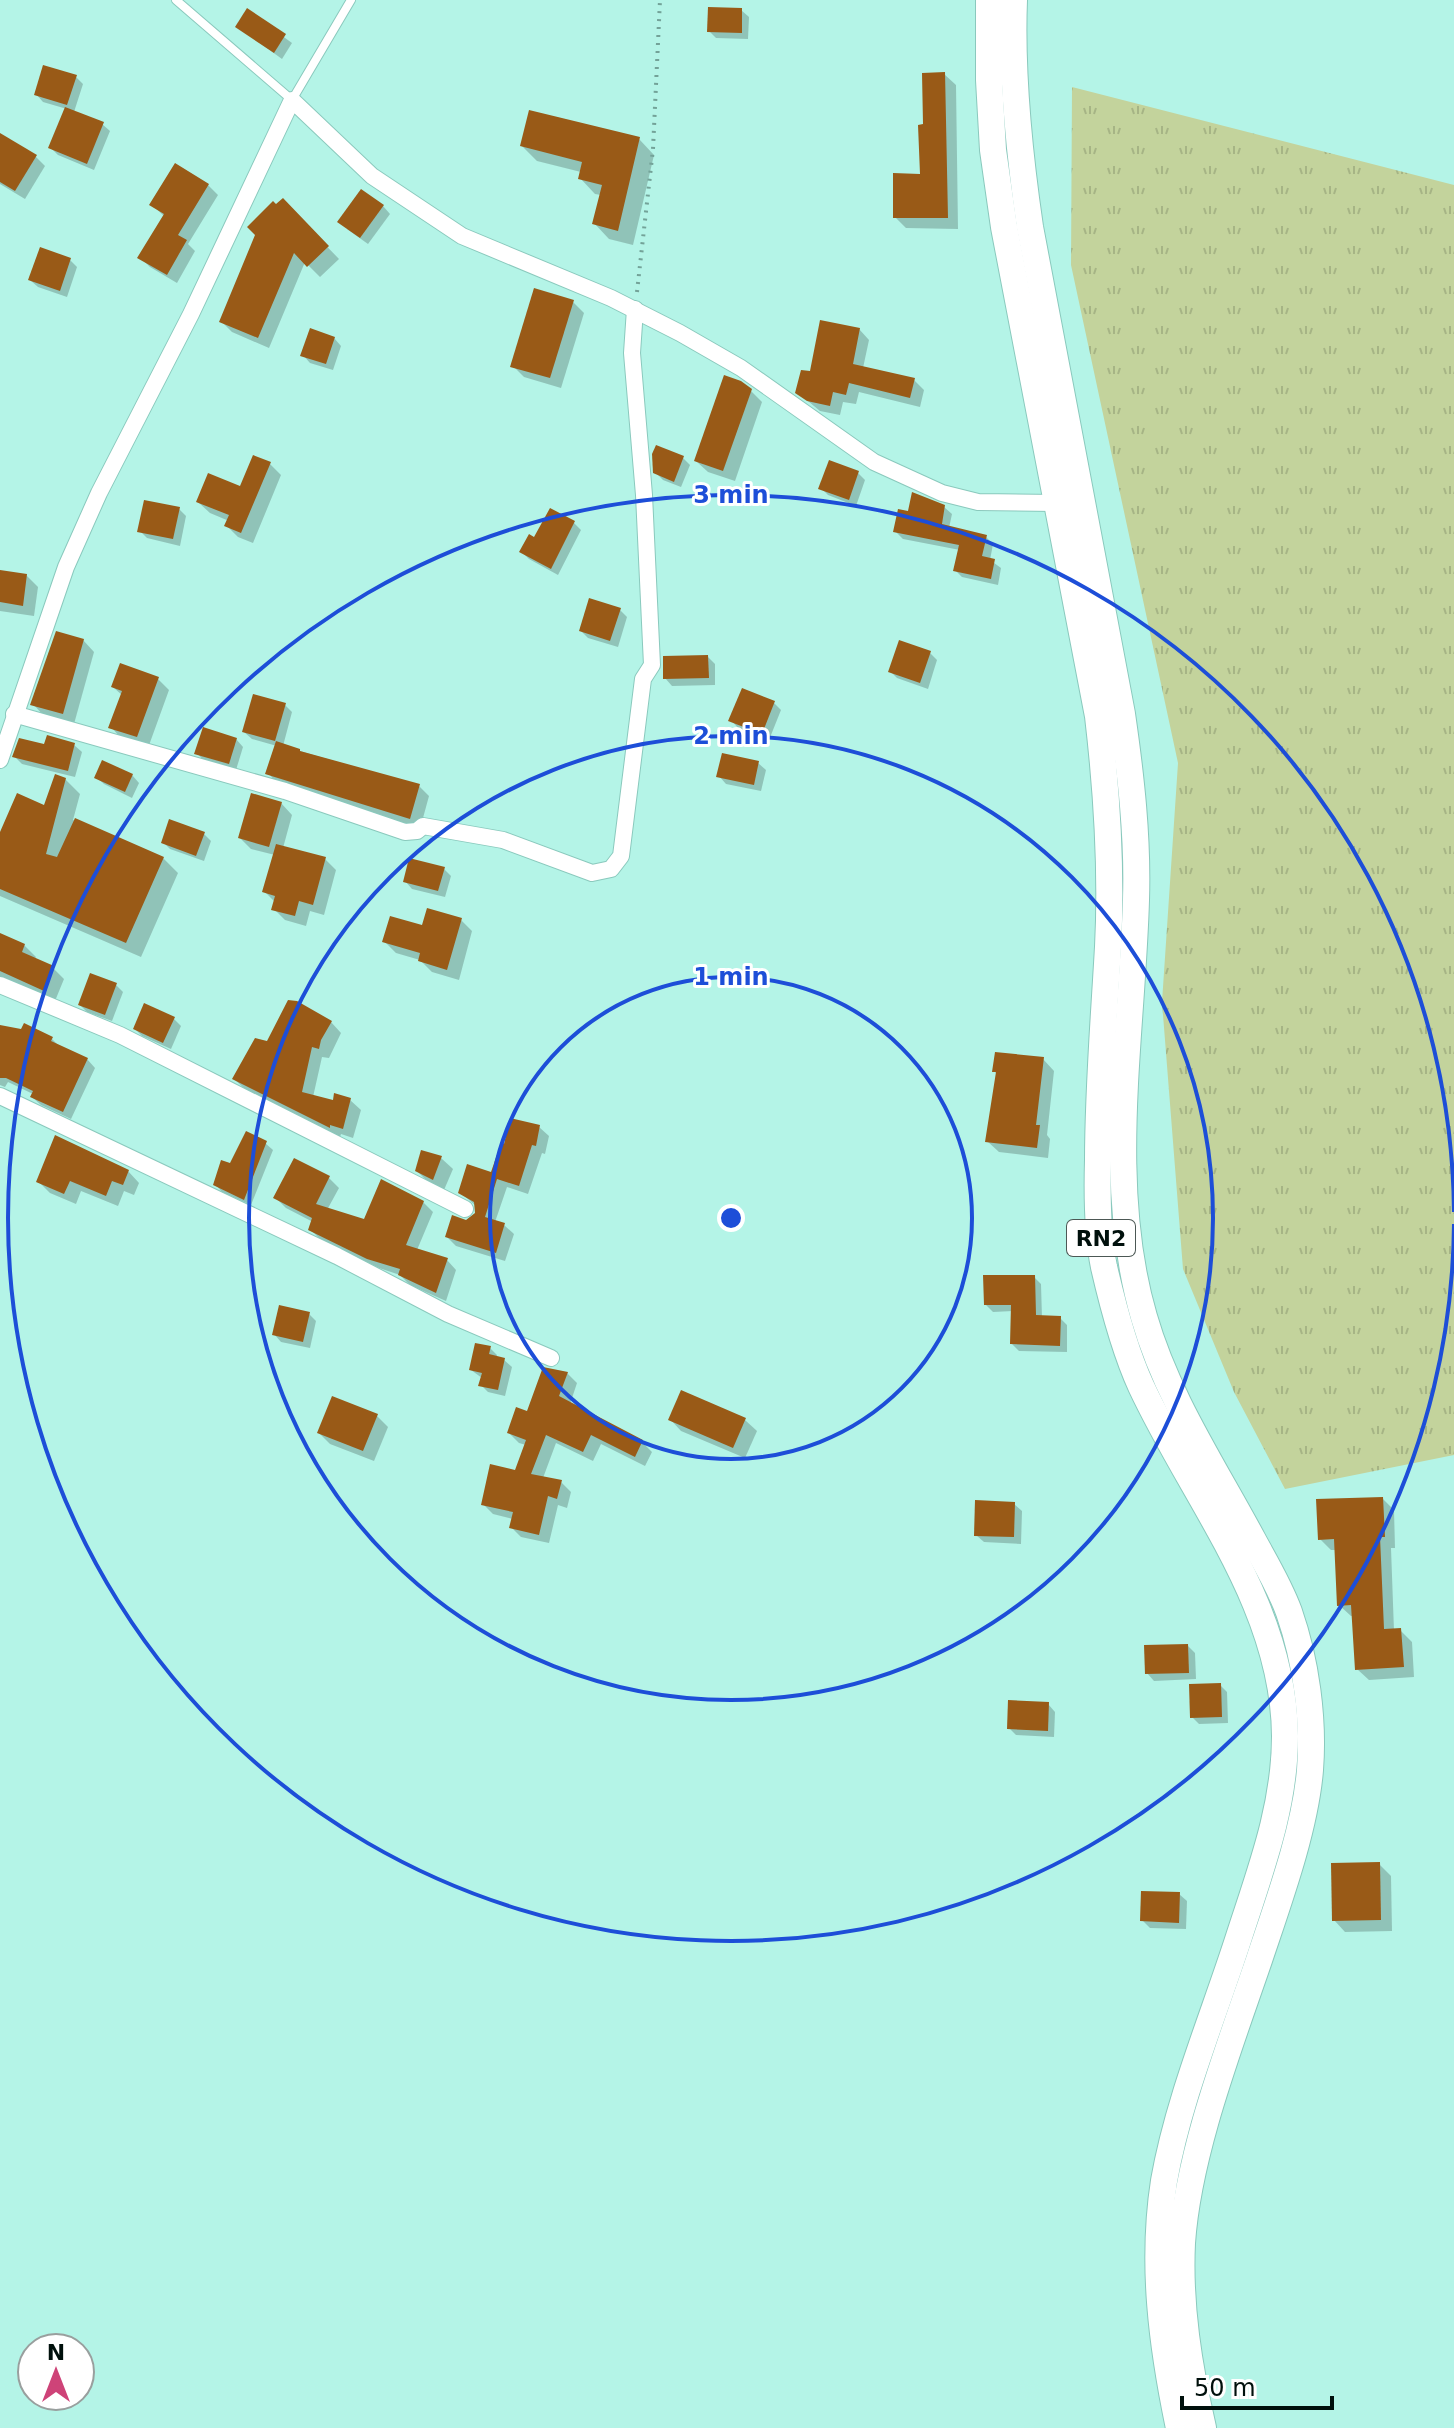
<svg xmlns="http://www.w3.org/2000/svg" width="1454" height="2428" font-family="'DejaVu Sans',sans-serif">
<defs>
<pattern id="grass-tufts" width="24" height="20" patternUnits="userSpaceOnUse" patternTransform="scale(2)"><rect width="24" height="20" fill="#c3d39c"/><path d="M3 7l-1-3M5 7V3M7 7l1-3M15 17l-1-3M17 17v-4M19 17l1-3" fill="none" stroke="#a6b485"/></pattern>
</defs>
<rect width="100%" height="100%" fill="#b4f4e7"/>
<polygon fill="url(#grass-tufts)" points="1072,87 1454,185 1454,1455 1285,1489 1234,1392 1183,1269 1162,1002 1178,763 1071,265"/>
<g fill="#0003">
<polygon points="741,10 749,17 748,39 716,38 709,31"/>
<polygon points="248,11 292,43 282,59 238,27"/>
<polygon points="944,74 956,85 958,229 906,228 895,217 922,176 925,126"/>
<polygon points="76,77 83,84 74,112 102,124 110,131 94,170 58,155 51,148 67,109 43,102 36,94"/>
<polygon points="0,137 36,157 45,166 25,199 0,184"/>
<polygon points="639,139 654,155 633,245 609,239 594,223 601,195 595,194 580,178 581,172 537,161 522,146"/>
<polygon points="208,185 218,195 188,244 195,251 177,283 150,267 140,257 164,216 152,205"/>
<polygon points="283,201 339,259 320,277 305,262 269,348 232,332 221,321 276,207"/>
<polygon points="383,206 390,214 368,244 347,229"/>
<polygon points="70,260 77,267 67,297 38,287 30,280"/>
<polygon points="573,302 584,313 561,388 524,377 513,366"/>
<polygon points="859,329 869,340 863,368 914,380 924,390 920,407 859,392 856,404 843,402 840,415 820,411 797,392 812,374"/>
<polygon points="334,338 341,346 333,370 310,363 303,355"/>
<polygon points="751,391 762,402 735,481 708,472 696,461"/>
<polygon points="683,458 690,465 681,487 663,480 655,472"/>
<polygon points="270,464 281,475 253,543 238,537 227,526 229,521 210,513 198,502 241,488"/>
<polygon points="858,473 865,480 856,506 828,495 821,488"/>
<polygon points="944,507 952,514 949,528 986,537 993,544 990,560 1001,568 998,585 962,577 955,570 960,550 903,539 896,532 910,513"/>
<polygon points="179,509 186,516 180,546 147,538 140,531"/>
<polygon points="550,511 574,523 581,530 558,575 529,559 522,552 535,540"/>
<polygon points="0,572 26,575 38,587 34,616 0,611"/>
<polygon points="620,610 627,617 618,647 588,638 581,631"/>
<polygon points="83,640 94,652 74,724 44,716 33,704"/>
<polygon points="930,653 937,660 928,689 897,678 890,671"/>
<polygon points="708,657 715,664 715,685 672,686 665,678"/>
<polygon points="158,679 169,690 148,748 122,739 111,727 123,696 113,687"/>
<polygon points="774,703 781,710 769,740 738,728 731,720"/>
<polygon points="285,705 292,712 283,746 419,786 429,796 420,829 278,784 268,773 277,746 252,739 244,732"/>
<polygon points="236,739 243,747 236,770 204,761 197,753"/>
<polygon points="74,745 82,752 75,777 22,764 15,757 46,746"/>
<polygon points="758,763 766,770 761,791 726,784 719,776"/>
<polygon points="132,775 139,783 132,798 104,784 96,777"/>
<polygon points="65,779 80,794 73,820 163,858 178,873 141,957 0,896 0,837 45,808"/>
<polygon points="281,803 292,815 283,848 325,859 336,870 324,915 310,911 306,926 285,920 274,909 276,903 265,892 275,855 251,849 240,838"/>
<polygon points="204,834 211,841 204,861 170,849 163,842"/>
<polygon points="444,869 451,876 445,897 412,889 405,881"/>
<polygon points="461,920 472,931 459,980 432,972 420,960 396,953 385,942 423,928"/>
<polygon points="0,936 24,945 36,957 34,960 53,968 64,979 55,1001 0,977"/>
<polygon points="116,985 123,992 112,1021 87,1012 80,1005"/>
<polygon points="174,1019 181,1026 171,1049 142,1036 135,1029"/>
<polygon points="331,1022 341,1033 329,1058 322,1057 313,1097 334,1103 350,1100 361,1110 353,1138 341,1134 340,1137 245,1089 234,1079 268,1043"/>
<polygon points="0,1027 52,1039 60,1047 87,1059 95,1068 71,1119 41,1105 32,1097 33,1094 8,1082 5,1087 0,1085"/>
<polygon points="1043,1059 1054,1071 1047,1135 1050,1139 1048,1158 999,1152 987,1141 998,1075 994,1071"/>
<polygon points="539,1127 549,1136 545,1154 542,1153 528,1194 507,1187 495,1222 504,1225 514,1234 505,1261 456,1246 447,1237 477,1214 476,1206 461,1193 493,1174"/>
<polygon points="265,1143 273,1150 251,1205 222,1192 215,1184 231,1165"/>
<polygon points="423,1152 441,1158 453,1169 444,1190 428,1182 417,1171"/>
<polygon points="128,1171 139,1183 134,1195 124,1191 118,1206 81,1191 76,1204 50,1193 39,1182"/>
<polygon points="329,1178 339,1188 327,1210 366,1221 423,1202 433,1212 417,1250 447,1260 456,1270 446,1301 410,1285 400,1275 379,1268 321,1240 311,1230 313,1222 286,1208 276,1198"/>
<polygon points="1034,1277 1041,1284 1042,1318 1060,1318 1067,1325 1067,1352 1019,1351 1012,1344 1013,1311 993,1312 985,1304"/>
<polygon points="309,1314 316,1321 310,1348 281,1342 274,1334"/>
<polygon points="490,1348 497,1355 496,1358 504,1360 512,1367 505,1396 488,1392 481,1385 482,1378 471,1370"/>
<polygon points="545,1369 567,1373 577,1383 570,1404 642,1442 652,1452 645,1466 601,1444 593,1461 556,1443 543,1478 561,1482 571,1492 567,1508 558,1505 549,1543 521,1537 511,1527 513,1519 493,1514 483,1504 516,1472 526,1445 519,1443 509,1433 528,1414"/>
<polygon points="377,1416 388,1427 374,1461 330,1444 319,1433"/>
<polygon points="670,1419 745,1420 757,1431 745,1458 681,1431"/>
<polygon points="1383,1499 1394,1510 1395,1548 1391,1548 1394,1631 1400,1630 1412,1642 1414,1677 1369,1680 1357,1669 1354,1616 1351,1616 1339,1605 1337,1550 1331,1550 1320,1539"/>
<polygon points="1014,1504 1022,1511 1021,1544 984,1542 976,1535"/>
<polygon points="1188,1646 1195,1653 1196,1679 1154,1681 1147,1673"/>
<polygon points="1220,1685 1227,1692 1228,1723 1199,1724 1192,1717"/>
<polygon points="1048,1704 1055,1712 1054,1737 1016,1735 1009,1728"/>
<polygon points="1379,1864 1391,1876 1392,1931 1345,1932 1334,1920"/>
<polygon points="1179,1894 1187,1901 1186,1929 1150,1928 1142,1920"/>
</g>
<g fill="#995a17">
<polygon points="708,7 742,8 742,33 707,32"/>
<polygon points="247,8 286,34 274,53 235,27"/>
<polygon points="43,65 77,75 67,105 34,95"/>
<polygon points="945,72 948,218 893,218 893,173 920,174 918,125 923,124 922,73"/>
<polygon points="65,107 104,122 87,164 48,148"/>
<polygon points="529,110 640,137 618,231 592,224 602,185 578,179 582,162 520,146"/>
<polygon points="0,133 37,155 15,191 0,182"/>
<polygon points="175,163 209,184 178,235 187,240 167,275 137,258 164,214 149,205"/>
<polygon points="361,189 384,205 360,238 337,222"/>
<polygon points="283,198 329,246 307,267 294,253 258,338 219,322 255,235 247,227 273,201 276,204"/>
<polygon points="40,247 71,258 60,291 28,280"/>
<polygon points="534,288 574,300 550,378 510,367"/>
<polygon points="820,320 860,328 853,364 915,378 910,398 849,383 846,395 833,392 830,406 807,401 795,393 801,370 810,371"/>
<polygon points="310,328 335,337 326,364 300,356"/>
<polygon points="724,375 741,381 752,389 723,471 694,461"/>
<polygon points="656,445 684,456 674,482 653,473 652,454"/>
<polygon points="253,455 271,462 241,533 224,526 229,515 196,502 208,473 240,486"/>
<polygon points="829,460 859,471 849,500 818,489"/>
<polygon points="912,492 945,505 942,524 987,535 982,556 995,559 991,579 953,571 959,545 893,532 898,509 908,511"/>
<polygon points="144,500 180,507 173,539 137,532"/>
<polygon points="550,508 575,521 551,569 519,552 529,534 534,537"/>
<polygon points="0,570 27,574 23,606 0,602"/>
<polygon points="589,598 621,608 610,641 579,631"/>
<polygon points="56,631 84,639 63,714 30,705"/>
<polygon points="899,640 931,651 920,683 888,672"/>
<polygon points="708,655 709,678 663,679 663,656"/>
<polygon points="120,663 159,677 137,737 108,728 122,691 111,687"/>
<polygon points="742,688 775,701 762,734 728,721"/>
<polygon points="253,694 286,703 275,741 242,732"/>
<polygon points="203,727 237,738 229,764 194,754"/>
<polygon points="47,735 75,743 68,771 12,757 19,738 44,744"/>
<polygon points="276,741 300,749 300,751 420,784 410,819 265,774"/>
<polygon points="722,753 759,761 754,785 716,777"/>
<polygon points="102,760 133,774 125,792 94,778"/>
<polygon points="55,774 66,778 46,854 57,857 75,818 164,857 126,943 0,889 0,832 17,793 44,805"/>
<polygon points="251,793 282,802 269,847 238,838"/>
<polygon points="169,819 205,832 196,856 161,843"/>
<polygon points="276,844 326,857 313,905 299,901 295,916 271,910 275,896 262,892"/>
<polygon points="409,858 445,867 438,891 403,882"/>
<polygon points="427,908 462,918 447,970 418,961 420,953 382,942 390,916 422,925"/>
<polygon points="0,933 25,944 22,952 54,966 44,991 0,971"/>
<polygon points="90,973 117,983 105,1015 78,1005"/>
<polygon points="288,1000 297,1001 332,1021 321,1040 319,1049 312,1047 302,1092 333,1100 334,1093 351,1098 343,1129 330,1125 330,1128 232,1079 255,1038 267,1041"/>
<polygon points="144,1003 175,1017 163,1043 133,1029"/>
<polygon points="24,1023 53,1037 51,1041 88,1058 63,1112 30,1097 33,1091 6,1078 0,1078 0,1025 21,1029"/>
<polygon points="995,1052 1044,1057 1036,1125 1040,1125 1037,1148 985,1142 996,1072 992,1072"/>
<polygon points="510,1118 540,1125 536,1146 532,1145 519,1186 497,1179 485,1217 505,1223 496,1253 445,1237 452,1215 466,1220 475,1213 474,1202 458,1193 467,1164 491,1172 501,1143 504,1144"/>
<polygon points="246,1131 267,1141 244,1200 213,1185 221,1160 230,1163"/>
<polygon points="55,1135 129,1170 123,1185 112,1181 106,1196 70,1181 64,1194 36,1182"/>
<polygon points="421,1150 442,1156 433,1180 415,1171"/>
<polygon points="294,1158 330,1176 316,1204 364,1219 381,1179 424,1201 406,1245 448,1258 436,1293 398,1275 400,1269 367,1259 308,1230 312,1218 273,1198"/>
<polygon points="983,1275 1035,1275 1036,1315 1061,1316 1060,1346 1010,1344 1011,1305 984,1305"/>
<polygon points="279,1305 310,1312 303,1342 272,1335"/>
<polygon points="475,1343 491,1346 489,1354 505,1358 498,1390 478,1386 482,1373 469,1370"/>
<polygon points="543,1367 568,1372 559,1396 643,1440 635,1457 591,1435 583,1452 546,1435 531,1474 562,1480 557,1499 548,1496 539,1535 509,1528 513,1512 481,1505 490,1464 515,1470 526,1440 507,1433 516,1407 527,1411"/>
<polygon points="681,1390 746,1418 733,1448 668,1420"/>
<polygon points="332,1396 378,1414 363,1451 317,1433"/>
<polygon points="1383,1497 1385,1537 1380,1537 1384,1629 1401,1628 1404,1667 1355,1670 1351,1605 1337,1606 1334,1539 1318,1540 1316,1499"/>
<polygon points="975,1500 1015,1502 1014,1537 974,1536"/>
<polygon points="1188,1644 1189,1673 1145,1674 1144,1645"/>
<polygon points="1221,1683 1222,1717 1190,1718 1189,1684"/>
<polygon points="1008,1700 1049,1702 1048,1731 1007,1729"/>
<polygon points="1380,1862 1381,1920 1332,1921 1331,1863"/>
<polygon points="1141,1891 1180,1892 1179,1923 1140,1921"/>
</g>
<g fill="none" stroke-linecap="round" stroke-linejoin="round">
<defs>
<polyline id="service" points="176,0 292,100 351,0"/>
<g id="minor">
<polyline points="14,714 285,791 405,832 417,831 423,826 503,840 592,873 611,869 621,856 643,679 652,665 644,495 632,353 635,309"/>
<polyline points="0,760 66,567 99,493 191,314 292,100 372,176 462,236 611,298 680,333 741,368 874,462 942,493 978,502 1056,503"/>
<polyline points="0,985 120,1035 465,1209"/>
<polyline points="0,1096 337,1256 448,1314 551,1358"/>
</g>
<g id="trunk">
<path d="M989,0V80L993,150L1004,227L1098,716C1107,793 1112,869 1108,947C1104,1018 1098,1089 1098,1160C1097,1195 1097,1233 1104,1267C1113,1306 1124,1349 1141,1386C1194,1500 1284,1604 1285,1736C1285,1809 1259,1874 1237,1943C1212,2020 1178,2101 1164,2181C1151,2264 1162,2347 1179,2428"/>
<path d="M1014,0C1011,76 1019,152 1030,227L1122,714C1131,776 1138,838 1136,900C1132,1037 1105,1184 1144,1317C1167,1397 1214,1467 1253,1540C1266,1564 1280,1587 1289,1612C1306,1661 1314,1719 1310,1770C1305,1830 1278,1903 1259,1960C1230,2045 1188,2153 1182,2243C1179,2306 1189,2367 1203,2428"/>
</g>
</defs>
<use href="#service" stroke="#8ac9bd" stroke-width="10"/>
<use href="#minor" stroke="#8ac9bd" stroke-width="18"/>
<use href="#trunk" stroke="#8ac9bd" stroke-width="28"/>
<polyline stroke="#73a298" stroke-width="4" stroke-dasharray="2 6" stroke-linecap="butt" points="637,292 653,149 660,0"/>
<use href="#service" stroke="#fff" stroke-width="8"/>
<use href="#minor" stroke="#fff" stroke-width="16"/>
<use href="#trunk" stroke="#fff" stroke-width="26"/>
</g>
<g fill="none" stroke="#1d4ed8" stroke-width="4">
<circle cx="731" cy="1218" r="241"/>
<circle cx="731" cy="1218" r="482"/>
<path d="M1454 1224A723 723 0 1 1 1454 1212"/>
</g>
<g text-anchor="middle" dominant-baseline="central" stroke-width="6" stroke-linejoin="round" paint-order="stroke">
<rect fill="#fff" stroke="#4c5855" stroke-width="2" x="1067" y="1220" width="68" height="36" rx="6"/>
<g font-size="22" font-weight="bold" fill="#00100c">
<text x="1101" y="1238">RN2</text>
</g>
</g>
<circle cx="731" cy="1218" r="12" fill="#1d4ed8" stroke="#fff" stroke-width="4"/>
<g font-size="24" text-anchor="middle" font-weight="bold" fill="#1d4ed8" stroke="#fff" stroke-width="6" stroke-linejoin="round" paint-order="stroke">
<text x="731" y="503">3 min</text>
<text x="731" y="744">2 min</text>
<text x="731" y="985">1 min</text>
</g>
<g transform="translate(56 2372)"><circle r="38" fill="#ffffff" stroke="#999f9e" stroke-width="2"/>
<path d="M0-6L14 30L0 20L-14 30Z" fill="#ce4378"/>
<text y="-12" font-size="22" font-weight="bold" text-anchor="middle" fill="#00100c">N</text>
</g>
<path d="M1182 2396v12h150v-12" fill="none" stroke="#00100c" stroke-width="4"/>
<text x="1194" y="2396" font-size="24" fill="#00100c" stroke="#ffffff" stroke-width="6" paint-order="stroke">50 m</text>
</svg>
